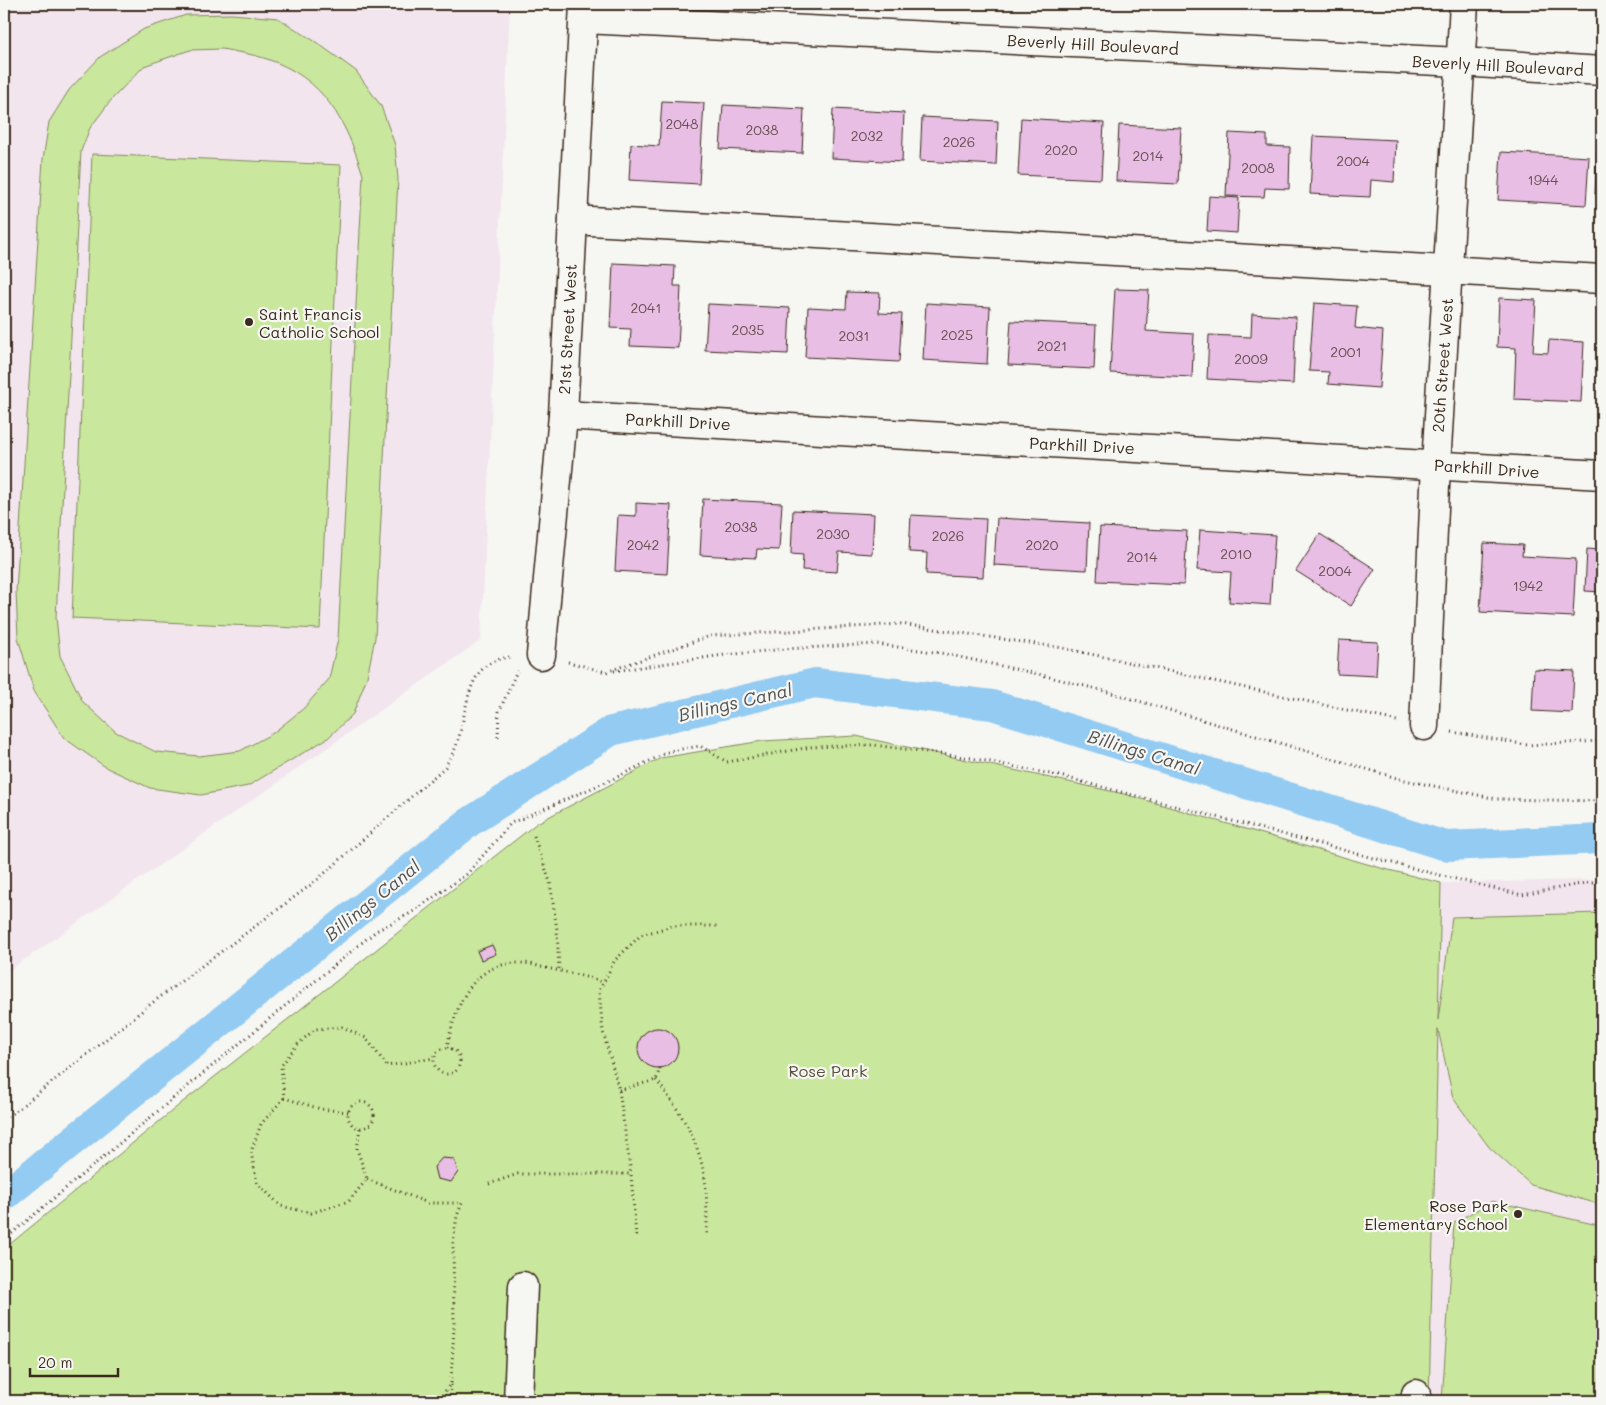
<svg xmlns="http://www.w3.org/2000/svg" width="1606" height="1405" font-family="Mali,sans-serif">
<rect width="100%" height="100%" fill="#f6f6f2"/>
<filter id="ink" filterUnits="userSpaceOnUse"><feTurbulence type="fractalNoise" baseFrequency=".02" numOctaves="2"/><feDisplacementMap in="SourceGraphic" scale="10" xChannelSelector="R" yChannelSelector="G"/><feConvolveMatrix kernelMatrix="1 2 1 2 8 2 1 2 1" color-interpolation-filters="sRGB"/></filter>
<g filter="url(#ink)">
<g fill="#f2e5ee">
<polygon points="4,4 510,4 481,640 4,974"/>
<polygon points="1602,880 1602,1401 1429,1401 1441,883"/>
</g>
<g fill="#cae79e" stroke="#82885e" fill-rule="evenodd">
<path d="M232,14L278,18L316,42L356,71L381,106L395,145L398,179L375,638L367,677L353,714L328,738L248,786L201,795L150,788L107,768L64,738L34,691L18,638L16,592L43,159L49,122L69,90L100,57L144,29L186,15ZM222,49C236,52 253,54 267,59C324,78 346,121 363,175L338,639L329,679L304,708L273,733L240,751L199,756L156,752L116,732L83,702L60,656L56,617L81,151L90,128L112,99L144,66L190,50Z"/>
<polygon points="92,154 341,165 320,629 72,618"/>
<polygon points="856,736 1124,794 1381,868 1441,883 1438,1020 1452,917 1602,913 1602,1205 1531,1185 1489,1147 1453,1098 1438,1029 1429,1401 4,1401 4,1249 184,1101 537,823 661,758 762,741"/>
<polygon points="1492,1201 1602,1226 1602,1401 1442,1401 1454,1223"/>
</g>
<g fill="none" stroke-linecap="round" stroke-linejoin="round">
<polyline stroke="#93cbf2" stroke-width="30" points="4,1196 468,823 611,731 815,683 992,705 1446,846 1602,839"/>
</g>
<g fill="#e8bee4" stroke="#3b2a1e">
<polygon points="662,101 704,103 699,184 629,180 631,144 659,146"/>
<polygon points="723,105 804,109 802,153 720,149"/>
<polygon points="833,109 904,113 902,162 831,158"/>
<polygon points="922,117 998,121 996,165 920,161"/>
<polygon points="1021,118 1104,123 1101,179 1018,175"/>
<polygon points="1119,125 1181,128 1178,184 1116,181"/>
<polygon points="1229,133 1267,135 1267,146 1290,147 1289,189 1265,188 1264,197 1226,196"/>
<polygon points="1313,136 1396,140 1394,182 1371,180 1370,197 1310,194"/>
<polygon points="1597,150 1602,150 1602,194 1595,194"/>
<polygon points="1501,152 1589,157 1586,205 1498,200"/>
<polygon points="1209,196 1239,198 1237,233 1207,231"/>
<polygon points="613,263 675,266 674,286 681,286 678,348 630,346 631,329 610,328"/>
<polygon points="1115,289 1149,290 1146,331 1194,334 1192,377 1110,373"/>
<polygon points="847,292 880,293 879,313 902,314 899,362 805,357 808,307 846,309"/>
<polygon points="1499,298 1536,300 1533,352 1548,353 1549,340 1584,342 1581,402 1514,399 1516,348 1497,347"/>
<polygon points="926,303 990,307 987,364 923,360"/>
<polygon points="1314,303 1357,306 1355,328 1383,331 1379,388 1328,384 1329,372 1309,371"/>
<polygon points="708,304 790,308 788,354 705,350"/>
<polygon points="1252,314 1296,317 1293,384 1207,379 1209,335 1251,337"/>
<polygon points="1011,321 1096,325 1094,369 1008,365"/>
<polygon points="1602,327 1602,402 1598,402"/>
<polygon points="703,499 782,503 779,550 757,549 756,558 700,555"/>
<polygon points="636,503 671,505 667,574 615,571 618,515 636,516"/>
<polygon points="793,510 874,514 872,554 839,552 837,572 802,570 803,555 791,554"/>
<polygon points="911,515 986,519 983,577 926,574 927,553 909,552"/>
<polygon points="997,518 1089,523 1087,570 994,565"/>
<polygon points="1100,527 1187,531 1184,585 1097,581"/>
<polygon points="1200,530 1275,535 1270,605 1229,602 1231,572 1197,570"/>
<polygon points="1320,534 1375,569 1351,606 1296,571"/>
<polygon points="1484,543 1523,545 1522,556 1576,559 1573,617 1480,612"/>
<polygon points="1587,549 1602,550 1602,592 1585,591"/>
<polygon points="1339,640 1378,642 1376,676 1337,674"/>
<polygon points="1534,669 1574,671 1572,713 1532,711"/>
<polygon points="492,945 496,954 481,960 477,951"/>
<circle cx="658" cy="1048" r="20"/>
<polygon points="442,1158 454,1159 458,1172 451,1182 437,1179 434,1167"/>
</g>
<g fill="none" stroke-linecap="round" stroke-linejoin="round">
<defs>
<g id="minor">
<polyline points="584,19 1460,62 1602,71"/>
<polyline points="573,220 1602,279"/>
<polyline points="563,415 1602,475"/>
<polyline points="541,655 563,415 584,4"/>
<polyline points="1424,726 1436,465 1464,4"/>
<polyline points="518,1401 523,1286"/>
<polyline points="1415,1401 1416,1394"/>
</g>
</defs>
<use href="#minor" stroke="#3b2a1e" stroke-width="31"/>
<g stroke="#3b2a1e" stroke-width="3" stroke-dasharray="1 4" stroke-linecap="butt">
<polyline points="568,662 606,672 710,636 901,624 1063,648 1397,721"/>
<polyline points="614,671 716,656 785,649 876,644 941,653 1038,674 1112,693 1400,779 1497,799 1602,801"/>
<polyline points="1452,732 1527,745 1602,741"/>
<polyline points="498,737 499,712 516,673 518,671"/>
<polyline points="534,836 550,882 557,930 559,970"/>
<circle cx="447" cy="1061" r="13"/>
<path d="M447,1048C455,1007 471,961 522,963C528,963 535,965 541,967C562,971 583,976 604,982"/>
<path d="M656,1080C682,1113 703,1147 706,1190C707,1206 707,1221 707,1237"/>
<polyline points="619,1090 656,1080 660,1068"/>
<polyline points="284,1098 261,1124 251,1152 257,1183 281,1206 311,1213 349,1201 367,1179 357,1149 360,1128"/>
<circle cx="361" cy="1115" r="13"/>
<polyline points="348,1112 321,1109 284,1098 281,1066 297,1045 315,1029 342,1027 366,1038 387,1066 434,1058"/>
<path d="M4,1120L152,1003L316,881L445,767C449,759 455,751 457,743C469,709 464,660 512,657"/>
<polyline points="367,1179 428,1203 462,1203 457,1216 453,1242 454,1326 451,1383 438,1401"/>
<polyline points="489,1184 518,1174 631,1174"/>
<polyline points="636,1236 631,1174 619,1090 603,1032 599,991 615,960 641,935 672,926 718,926"/>
<polyline points="4,1240 200,1076 376,931 411,913 467,874 511,823 615,778 670,751 700,746 727,762 811,747 874,745 971,758 1060,776 1435,874 1522,895 1586,883 1602,883"/>
<polyline points="450,1401 451,1384"/>
</g>
<use href="#minor" stroke="#f6f6f2" stroke-width="28"/>
</g>
</g>
<g fill="#3b2a1e" stroke="#f6f6f2" stroke-width="2">
<circle cx="249" cy="322" r="5"/>
<circle cx="1518" cy="1214" r="5"/>
</g>
<g text-anchor="middle" dominant-baseline="central" stroke-width="4.5" stroke-linejoin="round" paint-order="stroke">
<g font-size="14" fill="#664f50">
<text x="682" y="123">2048</text>
<text x="762" y="129">2038</text>
<text x="867" y="135">2032</text>
<text x="959" y="141">2026</text>
<text x="1061" y="149">2020</text>
<text x="1148" y="155">2014</text>
<text x="1353" y="160">2004</text>
<text x="1258" y="167">2008</text>
<text x="1543" y="179">1944</text>
<text x="646" y="307">2041</text>
<text x="748" y="329">2035</text>
<text x="957" y="334">2025</text>
<text x="854" y="335">2031</text>
<text x="1052" y="345">2021</text>
<text x="1346" y="351">2001</text>
<text x="1251" y="358">2009</text>
<text x="741" y="526">2038</text>
<text x="833" y="533">2030</text>
<text x="948" y="535">2026</text>
<text x="643" y="544">2042</text>
<text x="1042" y="544">2020</text>
<text x="1236" y="553">2010</text>
<text x="1142" y="556">2014</text>
<text x="1335" y="570">2004</text>
<text x="1528" y="585">1942</text>
</g>
<g font-size="16" fill="#3b2a1e" stroke="#f6f6f2">
<text transform="translate(1093 44) rotate(3)">Beverly Hill Boulevard</text>
<text transform="translate(1498 65) rotate(3)">Beverly Hill Boulevard</text>
<text transform="translate(567 329) rotate(-87)">21st Street West</text>
<text transform="translate(1442 365) rotate(-86)">20th Street West</text>
<text transform="translate(678 421) rotate(3)">Parkhill Drive</text>
<text transform="translate(1082 445) rotate(3)">Parkhill Drive</text>
<text transform="translate(1487 468) rotate(4)">Parkhill Drive</text>
</g>
<g font-size="16" fill="#3b2a1e" stroke="#f6f6f2" text-anchor="start">
<text x="259" y="313">Saint Francis<tspan x="259" dy="18">Catholic School</tspan></text>
<text x="1508" y="1205" text-anchor="end">Rose Park<tspan x="1508" dy="18">Elementary School</tspan></text>
</g>
<g font-size="16" fill="#585038" stroke="#f6f6f2">
<text x="828" y="1070">Rose Park</text>
</g>
<g font-size="18" font-style="italic" fill="#515253" stroke="#f6f6f2">
<text transform="translate(735 702) rotate(-13)">Billings Canal</text>
<text transform="translate(1144 752) rotate(17)">Billings Canal</text>
<text transform="translate(372 900) rotate(-39)">Billings Canal</text>
</g>
</g>
<rect width="1606" height="1405" fill="none" stroke="#f6f6f2" stroke-width="20"/>
<rect x="10" y="10" width="1586" height="1385" fill="none" stroke="#3b2a1e" stroke-width="2" filter="url(#ink)"/>
<path d="M30 1368v8h88v-8" fill="none" stroke="#3b2a1e" stroke-width="2.5"/>
<text x="38" y="1368" font-size="15" fill="#3b2a1e" stroke="#f6f6f2" stroke-width="4" paint-order="stroke">20 m</text>
</svg>
